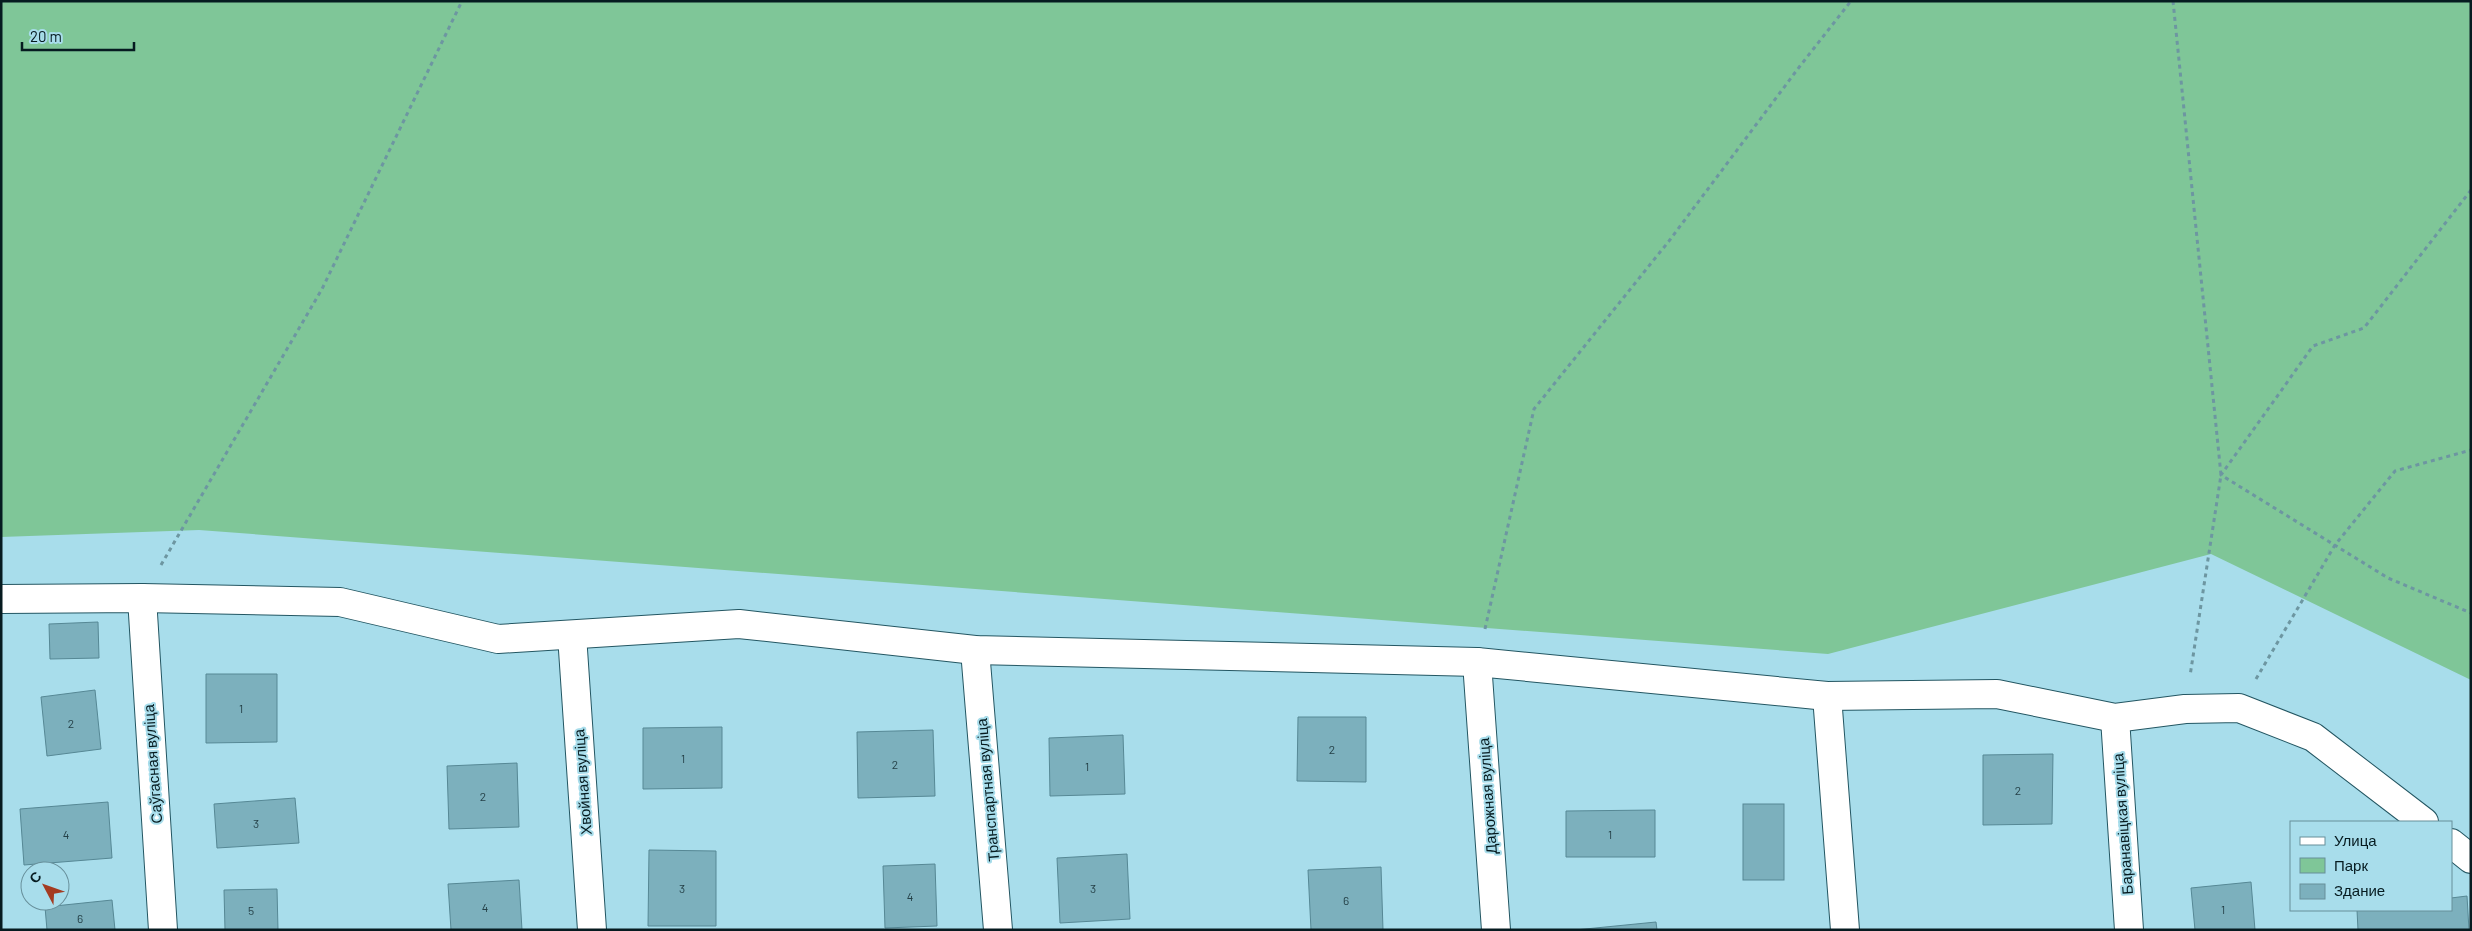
<svg xmlns="http://www.w3.org/2000/svg" width="2472" height="931" font-family="Barlow,sans-serif">
<rect width="100%" height="100%" fill="#a8ddeb"/>
<polygon fill="#7fc698" points="1,1 2471,1 2471,680 2211,554 1828,654 199,530 1,537"/>
<g fill="#7cb0bd" stroke="#568895">
<polygon points="98,622 99,658 50,659 49,624"/>
<polygon points="206,674 277,674 277,742 206,743"/>
<polygon points="95,690 101,749 47,756 41,697"/>
<polygon points="1298,717 1366,717 1366,782 1297,781"/>
<polygon points="722,727 722,788 643,789 643,728"/>
<polygon points="933,730 935,796 858,798 857,732"/>
<polygon points="1123,735 1125,794 1050,796 1049,738"/>
<polygon points="2053,754 2052,824 1983,825 1983,755"/>
<polygon points="517,763 519,827 449,829 447,766"/>
<polygon points="295,798 299,843 217,848 214,804"/>
<polygon points="108,802 112,858 24,865 20,809"/>
<rect x="1743" y="804" width="41" height="76"/>
<polygon points="1655,810 1655,857 1566,857 1566,811"/>
<polygon points="649,850 716,851 716,926 648,926"/>
<polygon points="1127,854 1130,919 1060,923 1057,858"/>
<polygon points="935,864 937,926 885,928 883,866"/>
<polygon points="1381,867 1383,930 1311,930 1308,870"/>
<polygon points="519,880 522,930 451,930 448,884"/>
<polygon points="2251,882 2255,930 2195,930 2191,888"/>
<polygon points="277,889 278,930 225,930 224,890"/>
<polygon points="2467,896 2469,930 2358,930 2357,910 2451,910 2451,898"/>
<polygon points="112,900 115,930 47,930 45,907"/>
<polygon points="1656,922 1657,930 1575,930"/>
</g>
<g fill="none" stroke-linecap="round" stroke-linejoin="round">
<defs>
<g id="minor">
<polyline points="142,598 163,930"/>
<polyline points="1,599 142,598 340,602 498,639 739,624 975,650 1477,662 1827,696 1997,694 2115,718 2185,709 2239,708 2313,737 2424,822"/>
<polyline points="572,635 592,930"/>
<polyline points="975,650 998,930"/>
<polyline points="1477,662 1496,930"/>
<polyline points="1827,696 1845,930"/>
<polyline points="2115,718 2129,930"/>
<polyline points="2451,843 2471,859"/>
</g>
</defs>
<use href="#minor" stroke="#235662" stroke-width="30"/>
<g stroke="#6d96a1" stroke-width="3" stroke-dasharray="4 4" stroke-linecap="butt">
<polyline points="2173,1 2221,475 2190,676"/>
<polyline points="2471,190 2364,328 2313,346 2221,475 2388,578 2471,613"/>
<polyline points="161,565 322,289 462,1"/>
<polyline points="1485,629 1534,409 1669,241 1800,66 1851,1"/>
<polyline points="2256,679 2335,545 2395,471 2471,450"/>
</g>
<use href="#minor" stroke="#fff" stroke-width="28"/>
</g>
<g text-anchor="middle" dominant-baseline="central" stroke-width="4" stroke-linejoin="round" paint-order="stroke">
<g font-size="12" fill="#244047">
<text x="241" y="708">1</text>
<text x="71" y="723">2</text>
<text x="1332" y="749">2</text>
<text x="683" y="758">1</text>
<text x="895" y="764">2</text>
<text x="1087" y="766">1</text>
<text x="2018" y="790">2</text>
<text x="483" y="796">2</text>
<text x="256" y="823">3</text>
<text x="66" y="834">4</text>
<text x="1610" y="834">1</text>
<text x="682" y="888">3</text>
<text x="1093" y="888">3</text>
<text x="910" y="896">4</text>
<text x="1346" y="900">6</text>
<text x="485" y="907">4</text>
<text x="2223" y="909">1</text>
<text x="251" y="910">5</text>
<text x="80" y="918">6</text>
</g>
<g font-size="15" fill="#061b20" stroke="#a8ddeb">
<text transform="translate(152 764) rotate(-94)">Саўгасная вуліца</text>
<text transform="translate(582 782) rotate(-94)">Хвойная вуліца</text>
<text transform="translate(987 790) rotate(-95)">Транспартная вуліца</text>
<text transform="translate(1487 796) rotate(-94)">Дарожная вуліца</text>
<text transform="translate(2122 824) rotate(-94)">Баранавіцкая вуліца</text>
</g>
</g>
<rect width="2472" height="931" fill="none" stroke="#061b20" stroke-width="5"/>
<rect x="2290" y="821" width="162" height="90" fill="#a8ddeb" stroke="#678f9a"/>
<rect x="2300" y="837" width="25" height="8" fill="#ffffff" stroke="#678f9a"/>
<text x="2334" y="846" font-size="15" fill="#061b20">Улица</text>
<rect x="2300" y="858" width="25" height="15" fill="#7fc698" stroke="#678f9a"/>
<text x="2334" y="871" font-size="15" fill="#061b20">Парк</text>
<rect x="2300" y="884" width="25" height="15" fill="#7cb0bd" stroke="#678f9a"/>
<text x="2334" y="896" font-size="15" fill="#061b20">Здание</text>
<g transform="translate(45 886) rotate(311)"><circle r="24" fill="#a8ddeb" stroke="#678f9a"/>
<path d="M0-4L9 19L0 12L-9 19Z" fill="#a43b21"/>
<text y="-8" font-size="14" font-weight="bold" text-anchor="middle" fill="#061b20">С</text>
</g>
<path d="M22 42v8h112v-8" fill="none" stroke="#061b20" stroke-width="2.5"/>
<text x="30" y="42" font-size="15" fill="#061b20" stroke="#a8ddeb" stroke-width="4" paint-order="stroke">20 m</text>
</svg>
